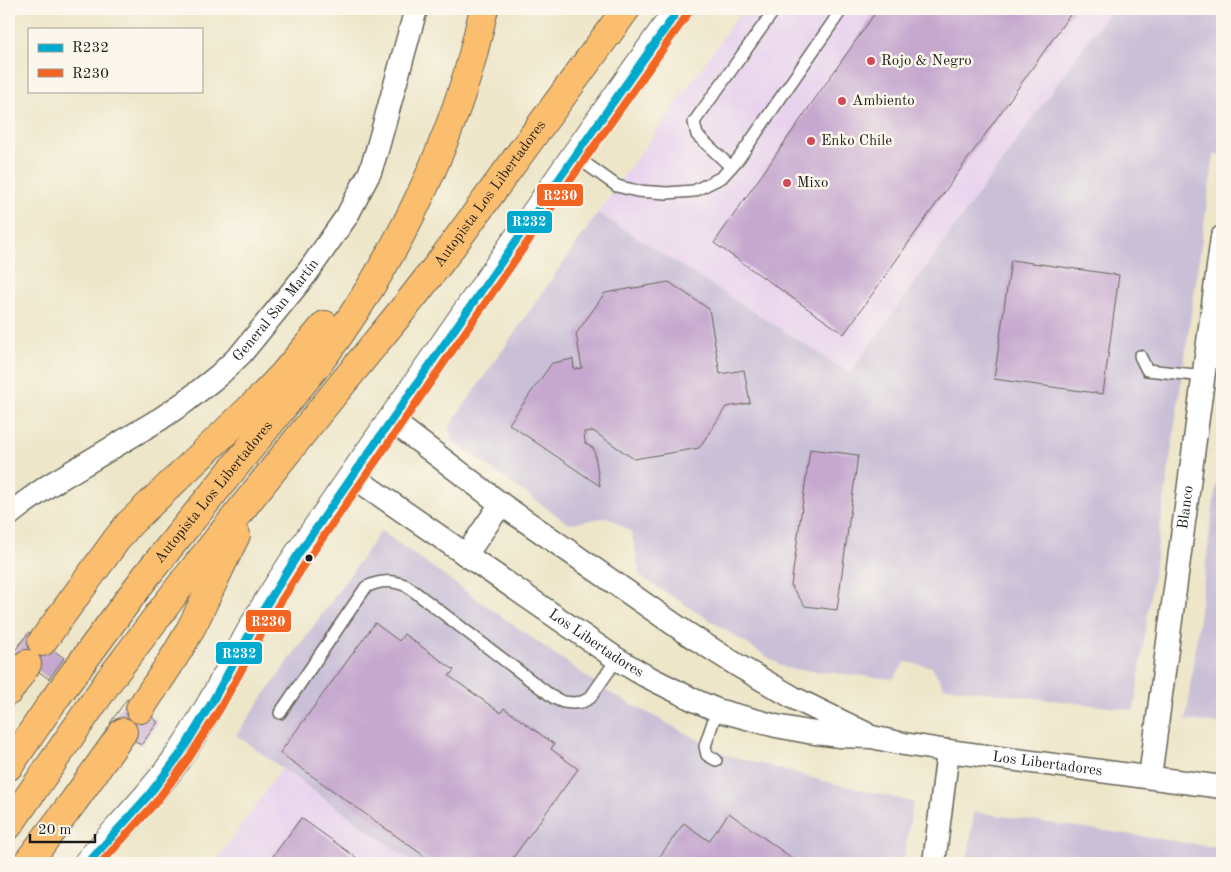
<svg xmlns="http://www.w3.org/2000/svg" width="1231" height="872" font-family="'Old Standard TT',serif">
<rect width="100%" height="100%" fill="#fbf7ec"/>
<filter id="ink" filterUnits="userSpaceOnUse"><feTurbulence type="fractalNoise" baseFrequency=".02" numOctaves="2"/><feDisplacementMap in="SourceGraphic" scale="10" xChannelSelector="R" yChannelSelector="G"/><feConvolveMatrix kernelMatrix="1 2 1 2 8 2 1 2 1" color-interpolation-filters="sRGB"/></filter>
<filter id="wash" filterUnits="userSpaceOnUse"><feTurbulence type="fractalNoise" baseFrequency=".0096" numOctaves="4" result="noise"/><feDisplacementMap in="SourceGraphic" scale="20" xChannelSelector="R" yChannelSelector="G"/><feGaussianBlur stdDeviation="1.12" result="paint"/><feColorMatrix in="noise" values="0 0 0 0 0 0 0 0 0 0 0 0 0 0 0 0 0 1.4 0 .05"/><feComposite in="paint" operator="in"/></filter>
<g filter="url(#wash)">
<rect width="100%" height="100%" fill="#ede6c9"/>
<g fill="#e8d2ee">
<polygon points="743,9 1111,9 850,373 598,213"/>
<polygon points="282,768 414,863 215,863"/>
</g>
<g fill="#c9bfd7">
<polygon points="1111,9 1222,9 1222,156 1214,155 1134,710 944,687 932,667 905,662 893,679 785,668 640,576 631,532 608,517 569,524 452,441 449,427 598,213 850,373"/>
<polygon points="1222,438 1222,724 1186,720"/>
<polygon points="381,531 610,693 727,755 832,783 913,802 903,863 414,863 236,735"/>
<polygon points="974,812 1222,848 1222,863 967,863"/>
</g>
<g id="blocks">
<g fill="#c6a8cf">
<polygon points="878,9 1074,9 844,334 714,243"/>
<polygon points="1011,260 1119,275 1103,394 994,379"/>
<polygon points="669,282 709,309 720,374 744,370 750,403 726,407 699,448 634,459 593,431 584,432 585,443 594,449 600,486 509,424 552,363 573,359 574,369 582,368 576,334 605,293"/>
<polygon points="810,449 858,455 837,610 805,606 791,586"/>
<polygon points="375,623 399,641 404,634 454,670 449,676 501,713 504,708 554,744 551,749 578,769 509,863 434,863 280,753"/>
<polygon points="29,632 64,658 49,679 13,653"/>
<polygon points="127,699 158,722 141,745 110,723"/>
<polygon points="729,813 799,863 655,863 684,823 709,841"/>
<polygon points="301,818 364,863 268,863"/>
</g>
</g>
</g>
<g filter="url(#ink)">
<use href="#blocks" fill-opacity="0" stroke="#656359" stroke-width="1"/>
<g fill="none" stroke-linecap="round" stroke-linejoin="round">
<defs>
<g id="service">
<polyline points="575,156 617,186 637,191 667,193 694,191 722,177 739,158 842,9"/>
<polyline points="731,167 697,135 694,122 775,9"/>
<polyline points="1140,356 1147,370 1204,376"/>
<path d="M280,713L366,587C381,580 392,580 407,586L554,698L563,702L573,703L582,702L590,698L617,659"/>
<polyline points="716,760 707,755 705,746 717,710"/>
</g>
<g id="minor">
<polyline points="391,420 501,504 685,632 737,665 794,698 865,733"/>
<path id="s1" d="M352,476L617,659L644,675L694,700L717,710L776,726L808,732L840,736L872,737L904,744L948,751L1222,787"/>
<path id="s2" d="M9,515L23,504L48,486L160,419L185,402L219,375L241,354L307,273L347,216L370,172L377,150L416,9"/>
<polyline points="466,555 501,504"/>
<path id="s3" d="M1150,777L1222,237"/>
<polyline points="934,863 948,751"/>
</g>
<path id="tertiary" d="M88,863C119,827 154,793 181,753C211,709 234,661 260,615C274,592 288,570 303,548L575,156L679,9"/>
<g id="motorway">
<polyline points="42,642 117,539 129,524 259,400 282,376 325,325"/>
<polyline points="9,691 27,664"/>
<path d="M140,709C157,683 175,658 190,630C206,599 220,566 236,535"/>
<path id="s4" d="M9,766L54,700L146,576L318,364C383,278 432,185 465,82C473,58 478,33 484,9"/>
<path id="s5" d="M9,825L110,679L181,585L320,411L413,297L444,257L626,9"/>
<polyline points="27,863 74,801 123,732"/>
</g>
</defs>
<use href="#service" stroke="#656359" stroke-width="14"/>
<use href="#minor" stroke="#656359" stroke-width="25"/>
<use href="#tertiary" stroke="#656359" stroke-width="30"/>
<use href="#motorway" stroke="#656359" stroke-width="30"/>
<use href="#service" stroke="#fff" stroke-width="11"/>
<use href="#minor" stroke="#fff" stroke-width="22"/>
<use href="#tertiary" stroke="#fff" stroke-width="28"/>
<use href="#motorway" stroke="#fbbe6e" stroke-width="28"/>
<defs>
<polyline id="bus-1" points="88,863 148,796 181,753 212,702 260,615 297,556 575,156 679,9"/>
<polyline id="bus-2" points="101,863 156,802 189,758 221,707 269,620 306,562 583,162 687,15"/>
</defs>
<use href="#bus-1" stroke="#fbf7ec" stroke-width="11"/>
<use href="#bus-2" stroke="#fbf7ec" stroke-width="11"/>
<use href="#bus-1" stroke="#00a9ce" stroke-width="8"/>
<use href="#bus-2" stroke="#f26522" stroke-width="8"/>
</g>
</g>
<g fill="#d1495b" stroke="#fbf7ec" stroke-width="2">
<circle cx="871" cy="61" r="5"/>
<circle cx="842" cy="101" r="5"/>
<circle cx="811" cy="141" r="5"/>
<circle cx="787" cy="183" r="5"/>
</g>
<circle fill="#1c1c1c" stroke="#fbf7ec" stroke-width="2" cx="309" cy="558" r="4.5"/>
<g text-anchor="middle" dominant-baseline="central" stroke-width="5" stroke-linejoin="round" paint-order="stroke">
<g font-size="15" fill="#1c1c1c" stroke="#fbf7ec" text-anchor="start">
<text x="881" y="61">Rojo &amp; Negro</text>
<text x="852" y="101">Ambiento</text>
<text x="821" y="141">Enko Chile</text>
<text x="797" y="183">Mixo</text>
</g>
<g font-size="15" fill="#1c1c1c" stroke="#fbf7ec">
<text stroke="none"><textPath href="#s5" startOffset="794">Autopista Los Libertadores</textPath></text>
<text stroke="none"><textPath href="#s2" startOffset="339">General San Martín</textPath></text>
<text stroke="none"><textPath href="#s4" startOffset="342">Autopista Los Libertadores</textPath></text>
<text stroke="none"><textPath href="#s3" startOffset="272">Blanco</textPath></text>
<text stroke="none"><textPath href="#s1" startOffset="296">Los Libertadores</textPath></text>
<text stroke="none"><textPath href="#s1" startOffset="770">Los Libertadores</textPath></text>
</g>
</g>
<g stroke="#fbf7ec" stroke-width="2">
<rect x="536" y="183" width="48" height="24" rx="5" fill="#f26522"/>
<rect x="506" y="210" width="47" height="24" rx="5" fill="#00a9ce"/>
<rect x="245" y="609" width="47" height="24" rx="5" fill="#f26522"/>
<rect x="215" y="641" width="48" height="24" rx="5" fill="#00a9ce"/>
</g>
<g font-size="14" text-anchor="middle" font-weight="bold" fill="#fff">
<text x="560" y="200">R230</text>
<text x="529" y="226">R232</text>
<text x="268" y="626">R230</text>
<text x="239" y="658">R232</text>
</g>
<rect width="1231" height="872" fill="none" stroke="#fbf7ec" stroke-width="30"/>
<rect x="28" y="28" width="175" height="65" fill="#fbf7ec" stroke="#a29f99"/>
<rect x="38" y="44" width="25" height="8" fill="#00a9ce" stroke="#a29f99"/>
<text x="72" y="52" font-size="15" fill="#1c1c1c">R232</text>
<rect x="38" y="69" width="25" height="8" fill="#f26522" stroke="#a29f99"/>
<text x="72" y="78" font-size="15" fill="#1c1c1c">R230</text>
<path d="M30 834v8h65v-8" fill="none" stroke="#1c1c1c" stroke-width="2.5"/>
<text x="38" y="834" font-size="15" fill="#1c1c1c" stroke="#fbf7ec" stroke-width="4" paint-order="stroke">20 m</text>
</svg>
